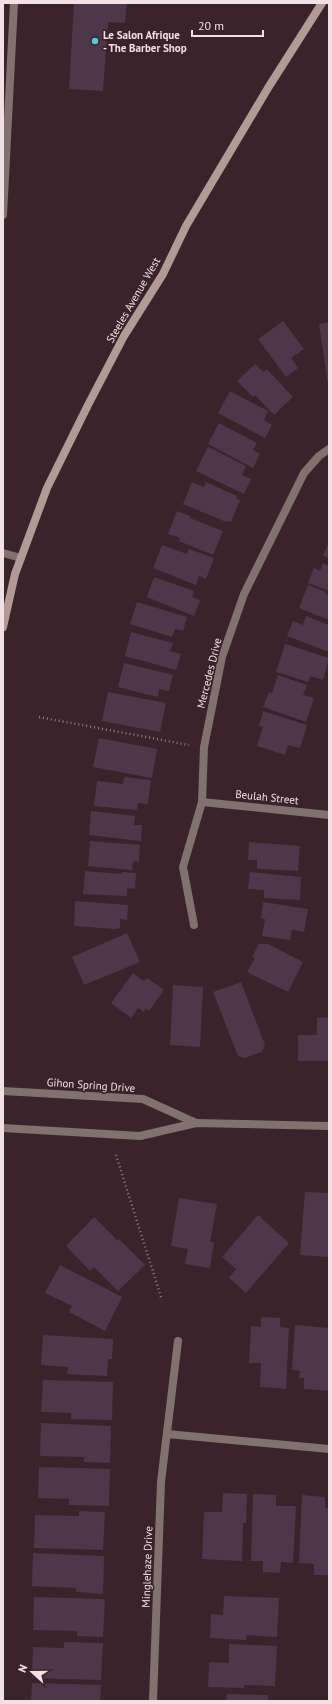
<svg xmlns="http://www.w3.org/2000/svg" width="332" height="1704" font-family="'PT Sans',sans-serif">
<rect width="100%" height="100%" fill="#3a232a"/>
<g fill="#4e374b">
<polygon points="74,3 127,3 125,23 108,22 103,91 69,89"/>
<polygon points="283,321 304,349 291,358 298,368 286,377 258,339"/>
<polygon points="329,322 329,383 328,384 319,324"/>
<polygon points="255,364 263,372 267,369 293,397 274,415 255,395 253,397 237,381"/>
<polygon points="230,391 268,411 264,420 272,425 265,438 218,413"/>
<polygon points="219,423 257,443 253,450 260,454 253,468 208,444"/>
<polygon points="208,447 246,466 242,475 251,479 244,494 196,471"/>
<polygon points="192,482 204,487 206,482 237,496 236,498 240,500 231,522 227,521 226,522 183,504"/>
<polygon points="177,511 190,516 190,518 223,531 213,555 179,541 180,538 168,534"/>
<polygon points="329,542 329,558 323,555"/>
<polygon points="162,545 187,554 189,549 214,558 206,579 199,576 196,585 153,568"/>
<polygon points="323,563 329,566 329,591 308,583 314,568 320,571"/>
<polygon points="154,577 194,591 192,597 200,600 194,616 147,597"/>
<polygon points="308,585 326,592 325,594 329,595 329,620 299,608"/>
<polygon points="137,602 187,617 183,631 175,629 172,637 130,624"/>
<polygon points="306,616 329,625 329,652 287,636 293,621 303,625"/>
<polygon points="131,632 173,643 170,651 181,654 176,670 125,656"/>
<polygon points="285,644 329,658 323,680 310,676 308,682 276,672"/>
<polygon points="124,663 173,675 169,691 159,689 158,697 118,687"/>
<polygon points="278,675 307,685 303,695 314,698 306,722 263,707 269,692 272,693"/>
<polygon points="108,692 166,703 160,732 102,721"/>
<polygon points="263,711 307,725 300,748 288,745 285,755 257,746 263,727 259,726"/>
<polygon points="99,738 157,749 152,778 93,767"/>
<polygon points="124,777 151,780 148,804 138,803 137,810 94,806 97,781 123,784"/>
<polygon points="91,811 135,816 134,825 142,825 141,841 89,835"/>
<polygon points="90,841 140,845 139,862 133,861 132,870 88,866"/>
<polygon points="249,842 300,846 298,871 257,869 257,860 248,860"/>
<polygon points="85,871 121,874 122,872 136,873 135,889 127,888 127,896 83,894"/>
<polygon points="250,872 301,877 300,900 264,898 264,890 248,889"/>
<polygon points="75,901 128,905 127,920 120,919 120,928 115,929 74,926"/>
<polygon points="263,902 308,909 304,932 292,930 290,940 262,936 265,919 261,918"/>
<polygon points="127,933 140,962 84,985 72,957"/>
<polygon points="259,944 268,944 303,962 288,992 247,972 255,958 252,957"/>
<polygon points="133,973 144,981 147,978 164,990 149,1011 146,1009 144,1012 138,1008 131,1018 111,1003"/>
<polygon points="241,982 265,1045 262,1052 245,1058 238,1056 213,992"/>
<polygon points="173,985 203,987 200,1047 170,1045"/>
<polygon points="329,1017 329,1058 327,1061 298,1061 298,1035 317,1035 317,1018"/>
<polygon points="305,1192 329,1193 329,1257 300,1255"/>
<polygon points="179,1198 217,1204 210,1242 214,1242 210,1268 185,1264 188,1249 171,1246"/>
<polygon points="258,1215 289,1243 246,1293 229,1278 236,1269 222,1257"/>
<polygon points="94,1217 118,1241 119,1239 145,1265 118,1291 94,1267 90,1271 66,1246"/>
<polygon points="60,1265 122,1297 105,1331 69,1312 72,1306 45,1293"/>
<polygon points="261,1317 280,1318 280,1327 289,1328 286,1389 260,1387 261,1363 249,1363 251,1326 261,1327"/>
<polygon points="295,1325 329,1328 328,1391 304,1389 304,1378 299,1378 300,1371 292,1370"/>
<polygon points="43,1335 113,1339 112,1359 108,1359 107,1376 67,1374 68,1367 41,1365"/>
<polygon points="43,1380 113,1382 112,1420 71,1419 71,1413 41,1412"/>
<polygon points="41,1423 111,1426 110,1463 84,1462 84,1457 40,1456"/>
<polygon points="39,1467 110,1469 109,1506 69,1505 69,1499 38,1498"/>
<polygon points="223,1493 247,1494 246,1523 243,1523 242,1561 202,1559 204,1512 222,1512"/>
<polygon points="253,1494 276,1495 276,1506 296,1506 293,1563 281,1562 280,1573 263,1572 263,1561 251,1561"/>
<polygon points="302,1495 325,1497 325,1508 329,1508 329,1575 314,1575 314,1564 299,1563"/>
<polygon points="79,1511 105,1512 103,1550 34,1548 35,1515 79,1516"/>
<polygon points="33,1553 104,1556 103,1594 76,1592 76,1588 32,1586"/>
<polygon points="224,1596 279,1598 277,1637 247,1635 246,1640 210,1638 211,1614 223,1615"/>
<polygon points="34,1597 105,1599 103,1637 77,1636 77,1631 33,1630"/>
<polygon points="64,1642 103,1643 101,1680 32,1678 33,1647 64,1648"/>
<polygon points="229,1644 277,1646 275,1686 244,1685 244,1688 208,1687 209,1662 229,1663"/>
<polygon points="32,1683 101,1685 100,1701 31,1701"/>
<polygon points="227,1694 268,1695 268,1701 226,1701"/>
</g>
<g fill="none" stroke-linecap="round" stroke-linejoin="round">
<g stroke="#917d83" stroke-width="2.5" stroke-dasharray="1 3" stroke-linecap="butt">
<polyline points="39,717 189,745"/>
<polyline points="116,1155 162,1300"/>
</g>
<g stroke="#82726f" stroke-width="8">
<polyline points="3,215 14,3"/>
<polyline points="3,553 21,558"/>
</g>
<g stroke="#82726f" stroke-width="8">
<polyline points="202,802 329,815"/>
<polyline points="194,925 183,867 202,802 204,747 222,657 244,594 304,473 319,456 329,449"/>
<polyline points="3,1091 143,1099 196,1123"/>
<polyline points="3,1128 140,1136 196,1123 329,1126"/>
<polyline points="167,1434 329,1449"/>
<polyline points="153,1701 161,1482 178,1341"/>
</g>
<polyline stroke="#b49a96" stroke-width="8" points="3,627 15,574 47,488 88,405 124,336 163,274 186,226 268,88 322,3"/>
</g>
<circle fill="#58c9e3" stroke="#3a232a" stroke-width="1.5" cx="95" cy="41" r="4"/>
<g text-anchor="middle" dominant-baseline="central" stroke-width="3.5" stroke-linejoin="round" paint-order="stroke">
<g font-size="11" font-weight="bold" fill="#f1e1e5" stroke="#3a232a" text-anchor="start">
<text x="103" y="35">Le Salon Afrique<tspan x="103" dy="13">- The Barber Shop</tspan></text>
</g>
<g font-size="11" fill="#f1e1e5" stroke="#3a232a">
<text transform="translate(133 300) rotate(-60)">Steeles Avenue West</text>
<text transform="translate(209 673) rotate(-76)">Mercedes Drive</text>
<text transform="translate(267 797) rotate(6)">Beulah Street</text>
<text transform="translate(91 1085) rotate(4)">Gihon Spring Drive</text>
<text transform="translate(147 1567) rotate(-88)">Minglehaze Drive</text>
</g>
</g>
<rect width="332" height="1704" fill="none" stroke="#f1e1e5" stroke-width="8"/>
<g transform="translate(32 1672) rotate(291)" stroke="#3a232a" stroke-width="3" paint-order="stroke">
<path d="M0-3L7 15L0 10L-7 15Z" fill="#f1e1e5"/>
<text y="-6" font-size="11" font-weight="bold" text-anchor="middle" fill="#f1e1e5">N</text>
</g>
<path d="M192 30v6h71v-6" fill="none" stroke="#f1e1e5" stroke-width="2"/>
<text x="198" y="30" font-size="12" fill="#f1e1e5" stroke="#3a232a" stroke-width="3" paint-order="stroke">20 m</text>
</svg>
